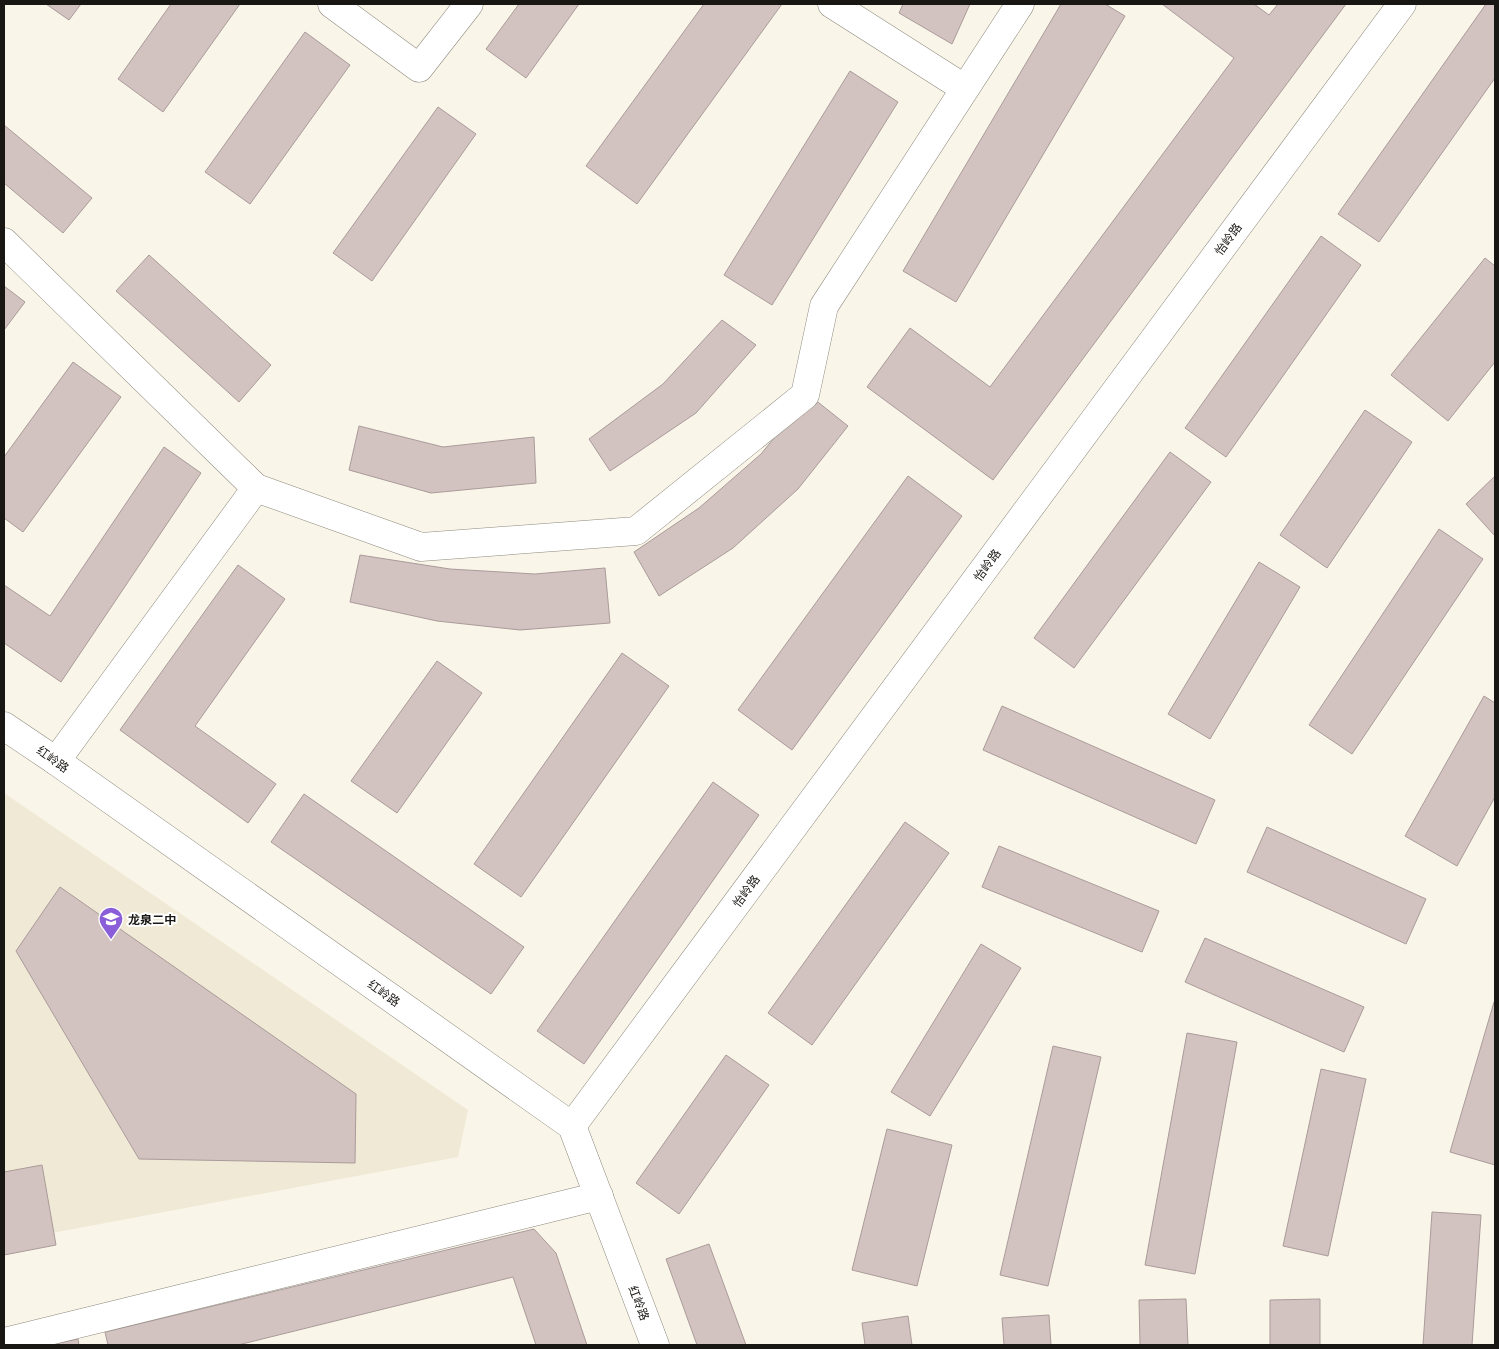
<svg xmlns="http://www.w3.org/2000/svg" width="1499" height="1349" font-family="Manrope,'Noto Sans SC',sans-serif">
<rect width="100%" height="100%" fill="#f9f5e8"/>
<polygon fill="#efe9d5" points="4,793 468,1110 458,1157 4,1242"/>
<g fill="#d2c3c1" stroke="#aa9b9a">
<polygon points="46,4 81,4 69,20"/>
<polygon points="171,4 240,4 163,112 118,79"/>
<polygon points="519,4 579,4 526,78 486,49"/>
<polygon points="704,4 782,4 637,204 586,166"/>
<polygon points="903,4 970,4 952,44 899,13"/>
<polygon points="1061,4 1105,4 1125,16 956,302 903,271"/>
<polygon points="1162,4 1254,4 1269,15 1278,4 1346,4 993,480 867,387 910,328 990,387 1234,58"/>
<polygon points="1486,4 1495,4 1495,78 1379,242 1338,214"/>
<polygon points="305,32 350,65 250,204 205,172"/>
<polygon points="850,71 898,102 772,305 724,275"/>
<polygon points="438,107 476,134 372,281 333,253"/>
<polygon points="4,125 92,198 63,233 4,183"/>
<polygon points="1321,236 1361,265 1226,457 1185,428"/>
<polygon points="149,255 271,365 239,402 116,291"/>
<polygon points="1485,258 1495,266 1495,362 1448,421 1391,375"/>
<polygon points="4,286 25,302 4,330"/>
<polygon points="722,320 756,345 696,413 610,471 589,439 663,384"/>
<polygon points="73,362 121,397 23,532 4,518 4,457"/>
<polygon points="809,395 848,426 798,489 733,548 659,596 634,552 699,508 761,454"/>
<polygon points="1365,410 1412,442 1327,568 1280,535"/>
<polygon points="359,426 443,447 534,437 536,483 431,493 349,470"/>
<polygon points="164,447 201,473 61,682 4,643 4,585 50,616"/>
<polygon points="1170,452 1211,482 1074,668 1034,638"/>
<polygon points="908,476 962,516 792,750 738,710"/>
<polygon points="1495,476 1495,536 1466,504"/>
<polygon points="1439,529 1483,559 1352,754 1309,725"/>
<polygon points="360,555 450,569 535,574 605,568 610,623 520,630 437,621 350,602"/>
<polygon points="1259,562 1300,587 1210,739 1168,714"/>
<polygon points="238,565 285,599 195,726 276,784 248,823 120,730"/>
<polygon points="622,653 669,686 521,897 474,864"/>
<polygon points="437,661 482,693 397,813 351,781"/>
<polygon points="1484,696 1495,703 1495,797 1457,866 1405,836"/>
<polygon points="1002,706 1215,800 1196,844 983,750"/>
<polygon points="713,782 759,815 584,1064 537,1031"/>
<polygon points="304,794 524,947 491,994 271,842"/>
<polygon points="905,822 949,853 812,1045 768,1013"/>
<polygon points="1267,827 1426,899 1406,944 1247,872"/>
<polygon points="999,846 1159,911 1142,952 982,887"/>
<polygon points="60,887 356,1094 355,1163 139,1159 16,951"/>
<polygon points="1205,938 1364,1007 1344,1052 1185,982"/>
<polygon points="981,944 1021,968 930,1116 891,1092"/>
<polygon points="1494,1002 1495,1002 1495,1165 1450,1152"/>
<polygon points="1187,1033 1237,1042 1195,1274 1145,1265"/>
<polygon points="1053,1046 1101,1057 1048,1286 1000,1275"/>
<polygon points="726,1055 769,1085 679,1214 636,1183"/>
<polygon points="1321,1069 1366,1079 1328,1256 1283,1246"/>
<polygon points="887,1129 952,1145 917,1286 852,1270"/>
<polygon points="42,1165 56,1245 4,1255 4,1172"/>
<polygon points="1432,1212 1481,1215 1472,1345 1423,1345"/>
<polygon points="534,1229 556,1253 587,1345 536,1345 513,1277 238,1345 108,1345 105,1332"/>
<polygon points="709,1244 746,1345 697,1345 666,1259"/>
<polygon points="1186,1299 1188,1345 1140,1345 1139,1300"/>
<polygon points="1320,1299 1320,1345 1270,1345 1270,1300"/>
<polygon points="1049,1315 1051,1345 1004,1345 1002,1318"/>
<polygon points="908,1316 912,1345 865,1345 862,1323"/>
<polygon points="78,1339 79,1345 49,1345"/>
</g>
<g fill="none" stroke-linecap="round" stroke-linejoin="round">
<defs>
<g id="minor">
<polyline points="332,4 419,68 469,4"/>
<polyline points="832,4 964,88"/>
<polyline points="4,242 256,488 421,547 636,531 805,395 824,306 1020,4"/>
<polyline points="56,761 256,488"/>
<polyline points="4,1342 599,1196"/>
</g>
<g id="tertiary">
<polyline points="4,726 56,761 572,1126 655,1345"/>
<polyline points="572,1126 1402,4"/>
</g>
</defs>
<use href="#minor" stroke="#8e8a7f" stroke-width="29"/>
<use href="#tertiary" stroke="#8e8a7f" stroke-width="29"/>
<use href="#minor" stroke="#fff" stroke-width="28"/>
<use href="#tertiary" stroke="#fff" stroke-width="28"/>
</g>
<defs>
<symbol id="school-pin" viewBox="-11 -11 22 30"><path d="M0 17L-7.5 6A9.5 9.5 0 1 1 7.5 6Z" fill="#895ed8" stroke="#fff"/><path d="M0-5L7-2L0 1L-7-2ZM-4 1L0 2.5L4 1V4Q0 6-4 4Z" fill="#fff"/></symbol>
</defs>
<g fill-rule="evenodd">
<use href="#school-pin" x="97" y="905" width="28" height="38"/>
</g>
<g text-anchor="middle" dominant-baseline="central" stroke-width="4" stroke-linejoin="round" paint-order="stroke">
<g font-size="12" fill="#191713" stroke="#fff">
<text transform="translate(1228 239) rotate(-54)">怡岭路</text>
<text transform="translate(987 565) rotate(-54)">怡岭路</text>
<text transform="translate(53 759) rotate(35)">红岭路</text>
<text transform="translate(746 891) rotate(-54)">怡岭路</text>
<text transform="translate(384 993) rotate(35)">红岭路</text>
<text transform="translate(639 1303) rotate(69)">红岭路</text>
</g>
<g font-size="12" font-weight="bold" fill="#191713" stroke="#fff" text-anchor="start">
<text x="128" y="919">龙泉二中</text>
</g>
</g>
<rect width="1499" height="1349" fill="none" stroke="#191713" stroke-width="10"/>
</svg>
